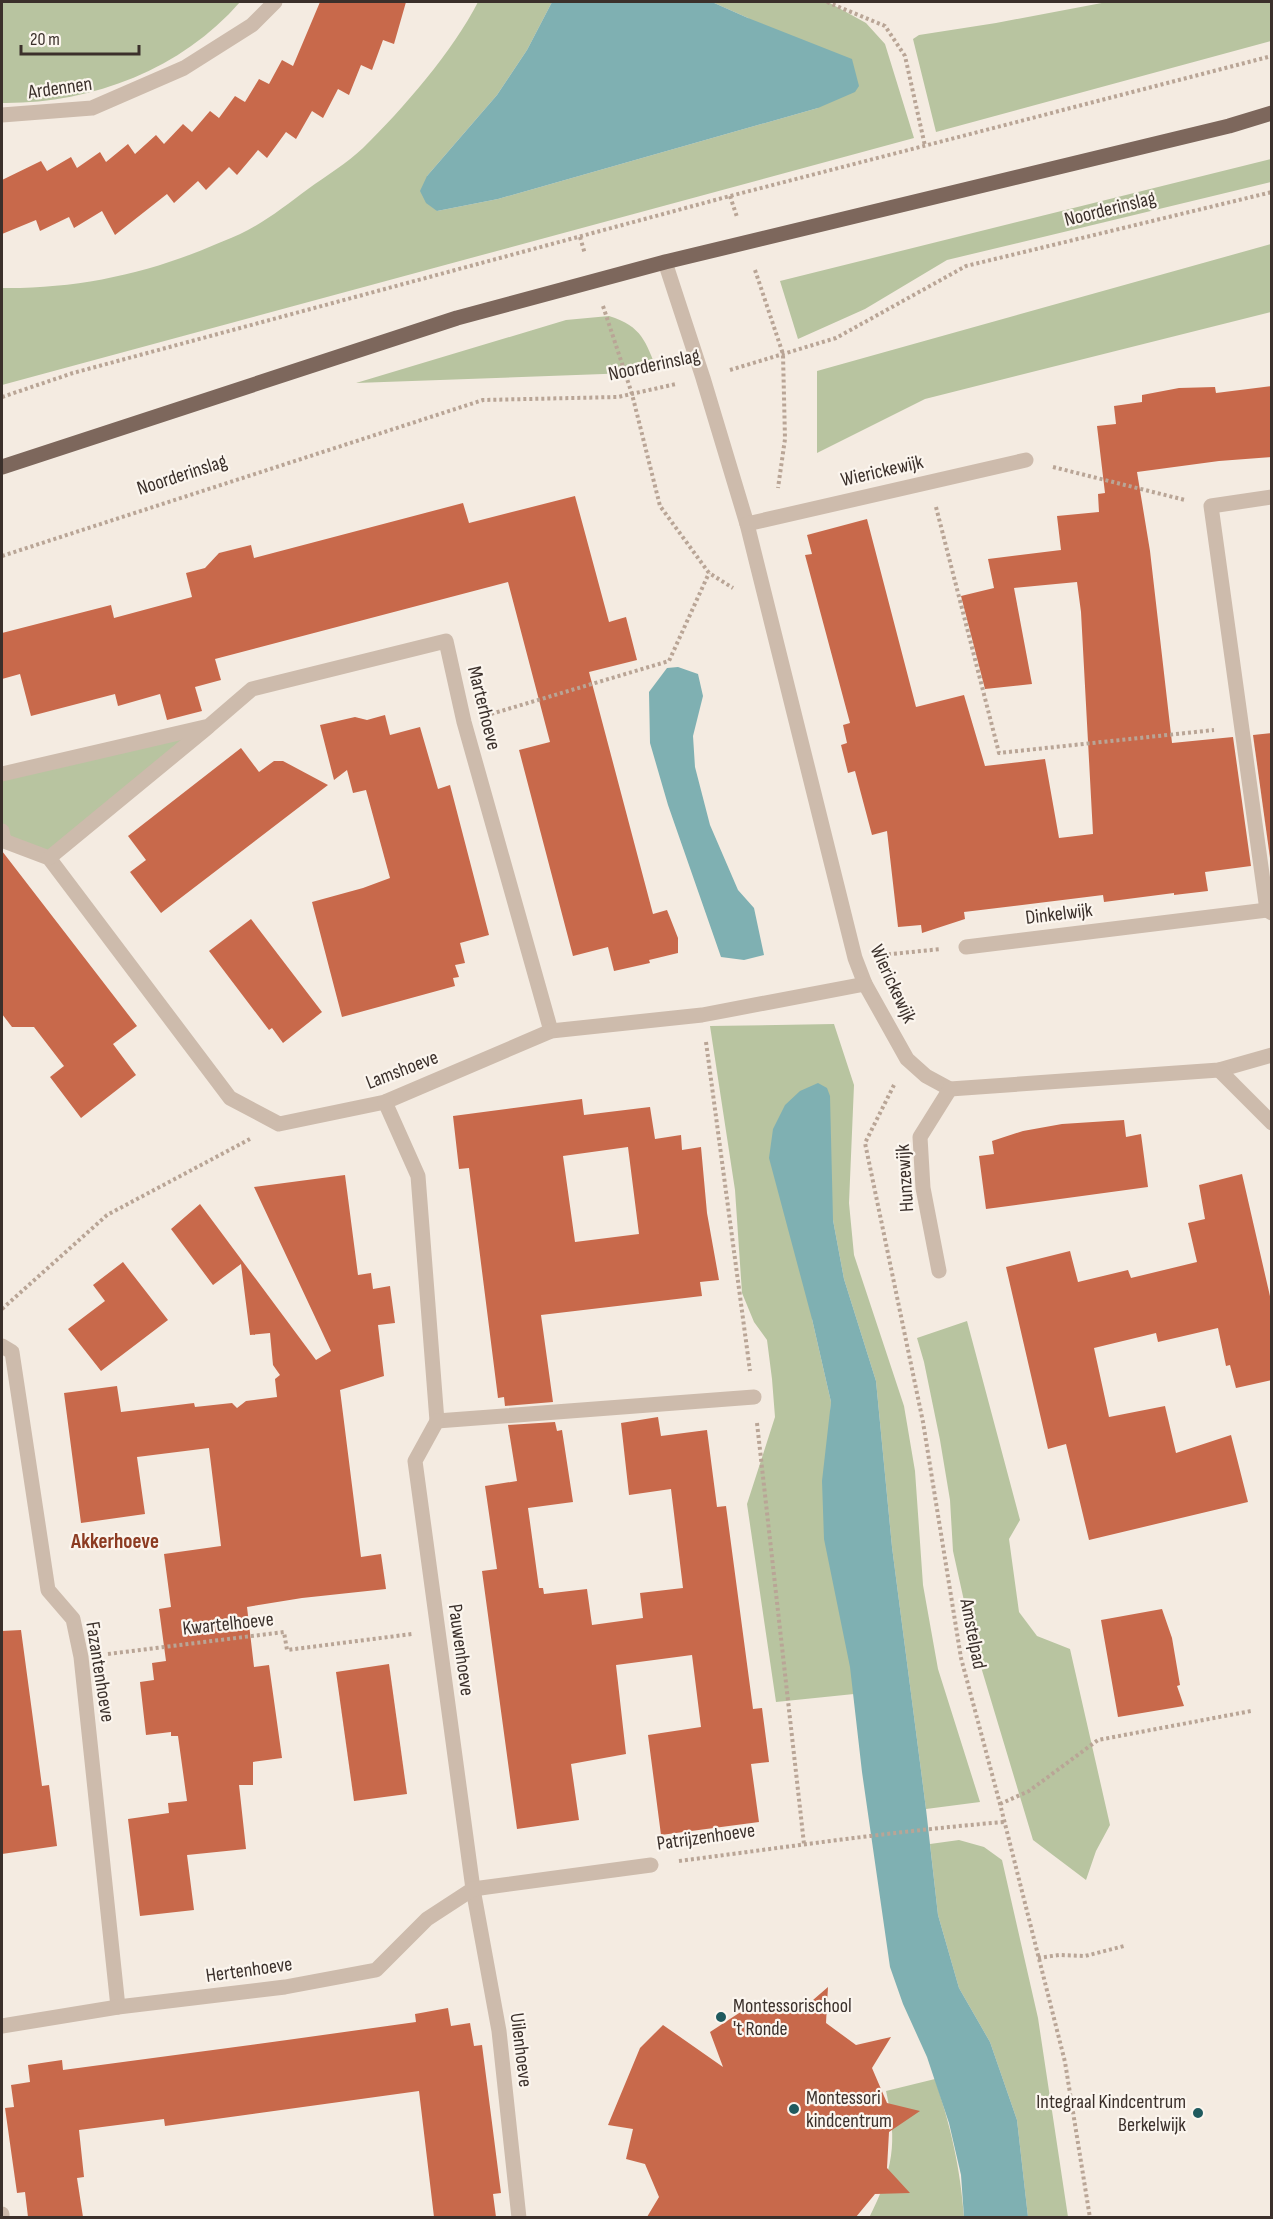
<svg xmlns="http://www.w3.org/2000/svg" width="1273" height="2219" font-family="'Sofia Sans Condensed',sans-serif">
<rect width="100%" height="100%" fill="#f4ebe1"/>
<g fill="#b8c4a0">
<path d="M2,2H240C181,70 90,104 2,103Z"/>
<path d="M478,2H552L527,50L497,95L427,176L437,211L498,199L818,108L748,18L712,2H828L866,23L885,44L914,138L2,385V288C75,289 147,274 214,245C225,240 237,236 248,230C269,219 289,203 308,189C326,176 347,163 363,148C403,109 453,51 478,2Z"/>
<polygon points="1107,2 1271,2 1271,41 936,132 913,39 919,35 996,23"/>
<polygon points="1271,159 1271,182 947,260 865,309 798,339 780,281"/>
<polygon points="1271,244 1271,312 925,399 817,453 817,371"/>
<path d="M609,316C643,327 645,341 658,372L356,383L566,320Z"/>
<polygon points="209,726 49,858 2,831 2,774"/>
<polygon points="834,1024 854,1085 849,1203 854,1255 904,1406 915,1471 923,1585 938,1669 980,1802 926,1809 892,1547 876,1381 844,1279 833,1220 812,1319 831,1402 829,1432 854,1694 776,1702 747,1504 775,1417 772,1379 767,1340 754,1322 742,1293 735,1190 710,1026"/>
<polygon points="967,1321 1020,1520 1009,1539 1019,1612 1037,1636 1070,1649 1110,1825 1096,1851 1086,1880 1033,1840 972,1637 953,1551 950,1500 940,1440 924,1362 917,1338"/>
<polygon points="959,1840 984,1847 1002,1860 1038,2018 1068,2217 1028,2217 1017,2120 990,2042 959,1988 938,1915 930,1844"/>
<path d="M935,2079C951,2128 960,2166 964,2217L869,2218C893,2170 898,2143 886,2091Z"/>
</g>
<g fill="#7fb0b2">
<polygon points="552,2 712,2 748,18 852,59 859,86 855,92 818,108 498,199 437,211 426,203 420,191 427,176 497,95 527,50"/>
<polygon points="678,667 698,674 703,696 693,736 695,767 710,825 738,890 754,908 764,955 744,960 721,957 668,805 650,743 649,692 667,668"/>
<polygon points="818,1083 827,1088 830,1096 833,1220 844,1279 876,1381 892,1547 926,1809 938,1915 959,1988 990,2042 1017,2120 1028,2217 964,2217 961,2175 949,2123 927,2057 903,2004 890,1967 862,1772 850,1667 824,1539 822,1481 831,1402 812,1319 769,1158 773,1129 785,1105 800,1091"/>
</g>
<g fill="#c8694b" fill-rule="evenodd">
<polygon points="320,2 406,2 394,44 383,40 372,70 361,65 349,95 338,89 323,118 312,111 296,139 286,132 267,158 258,150 237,175 229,167 206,190 198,181 174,203 167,194 115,235 102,211 74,228 69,217 40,231 36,220 2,234 2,180 41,161 47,171 71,157 77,168 100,152 106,162 128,144 135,154 156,135 164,144 183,124 192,132 210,111 219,118 235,96 245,102 259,79 269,84 282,60 293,66"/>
<polygon points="1272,386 1272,457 1219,461 1137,472 1150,551 1172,743 1233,737 1251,866 1205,872 1208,891 1174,895 1174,893 1104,902 1103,895 964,912 965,919 922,933 921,925 898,927 887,831 872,835 855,771 848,773 841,745 847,743 843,725 850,723 805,555 812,554 807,535 867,519 916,707 964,695 985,766 1045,759 1059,838 1093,834 1081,612 1077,582 1014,588 1032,684 985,689 961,596 994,588 988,559 1061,550 1057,516 1099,512 1098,494 1105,493 1097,426 1116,424 1114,406 1142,402 1142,395 1179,388 1215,387 1216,393"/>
<polygon points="575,496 609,622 626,617 637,660 589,672 653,914 667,910 678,938 678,953 649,960 650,963 614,971 608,947 573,956 519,750 550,742 508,582 215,659 221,680 195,687 202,711 167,720 160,694 118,706 115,694 31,716 20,674 2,679 2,633 111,605 114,618 192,597 186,573 205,568 219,553 251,545 254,558 463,503 469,523"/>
<polygon points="385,715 390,735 420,727 438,789 450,785 489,935 460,943 465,963 455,965 459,977 453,978 455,986 342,1017 312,902 363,888 390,878 366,790 353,793 347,770 334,780 320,725 355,717 367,720"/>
<polygon points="1272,733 1272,865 1271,865 1253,735"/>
<polygon points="241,748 259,772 274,761 283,761 328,785 161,913 130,872 146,860 128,836"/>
<polygon points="2,851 137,1026 113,1044 136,1075 81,1118 50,1077 64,1066 34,1027 12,1027 2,1014"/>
<polygon points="251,919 322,1012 283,1043 272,1028 269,1030 209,951"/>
<path d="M582,1099L584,1115L650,1107L655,1139L681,1135L682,1150L701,1147L707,1213L719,1280L700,1282L702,1296L541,1315L553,1402L505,1406L504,1397L498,1398L469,1168L459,1169L453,1116ZM628,1147L639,1234L575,1242L563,1156Z"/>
<polygon points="1124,1120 1126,1137 1141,1134 1148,1187 986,1209 979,1156 994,1154 992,1141 1023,1131 1062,1124"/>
<polygon points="1242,1174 1272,1305 1272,1380 1236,1388 1230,1365 1226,1366 1218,1328 1158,1342 1156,1333 1094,1348 1109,1417 1165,1406 1176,1453 1231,1435 1248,1502 1089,1540 1066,1444 1048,1449 1006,1267 1070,1251 1078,1282 1128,1270 1131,1278 1197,1262 1188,1223 1205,1219 1199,1185"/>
<polygon points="345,1175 358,1275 371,1273 373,1289 390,1286 395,1323 378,1325 384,1376 340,1390 361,1557 381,1554 386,1589 302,1598 247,1607 254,1667 269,1665 282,1758 253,1762 253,1785 239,1785 246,1849 187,1855 194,1910 140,1916 128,1819 169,1813 168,1803 187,1801 178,1736 171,1736 171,1732 146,1735 140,1682 154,1680 152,1663 166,1661 159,1609 171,1607 164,1554 221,1546 209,1448 137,1457 145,1514 81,1523 64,1393 117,1386 121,1412 194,1403 195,1407 232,1403 237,1408 246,1401 277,1397 275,1379 280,1375 273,1365 270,1333 250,1335 241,1264 213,1285 171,1229 200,1204 316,1360 331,1351 254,1187"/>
<polygon points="123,1262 168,1320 101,1371 68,1329 105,1301 93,1285"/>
<polygon points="658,1417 661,1436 707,1430 717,1507 726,1506 753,1709 762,1708 769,1762 751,1764 759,1822 661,1835 648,1735 701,1727 692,1655 616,1665 626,1754 571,1764 579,1820 517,1829 482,1571 497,1569 485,1486 517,1481 508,1425 555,1422 557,1431 562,1430 573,1502 528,1508 539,1588 543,1588 544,1594 587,1589 592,1625 643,1618 640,1593 683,1588 671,1489 629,1495 621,1423"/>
<polygon points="1162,1609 1172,1638 1180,1685 1177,1686 1184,1706 1118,1717 1101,1620"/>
<polygon points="21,1630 42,1786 49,1785 57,1846 2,1854 2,1631"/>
<polygon points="389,1664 407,1794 354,1801 336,1672"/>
<polygon points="828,1987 826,2023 856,2045 891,2037 872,2068 887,2103 920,2111 889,2132 887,2168 910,2193 875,2194 856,2217 647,2217 659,2197 645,2164 626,2159 633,2129 608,2125 640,2048 663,2025 723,2067 710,2032 759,2000 764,2007 798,2013"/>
<polygon points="448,2008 451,2026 470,2023 474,2046 482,2045 501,2193 493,2194 496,2217 434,2217 419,2091 165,2126 164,2119 79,2130 84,2177 77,2178 83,2217 28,2217 25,2192 17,2193 5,2108 14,2107 11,2085 30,2082 28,2065 62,2060 63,2070 287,2040 416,2022 415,2014"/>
</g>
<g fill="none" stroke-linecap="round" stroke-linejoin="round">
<g stroke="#b9a596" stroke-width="4" stroke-dasharray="3 3" stroke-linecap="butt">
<polyline points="827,2 885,26 905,56 925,146"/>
<polyline points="730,196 737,217"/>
<polyline points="580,237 585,254"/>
<polyline points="755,270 783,354 785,439 778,488"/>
<polyline points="603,306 632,394 660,506 709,573 733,588"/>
<polyline points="730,370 836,338 966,266 1272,192"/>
<polyline points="2,397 73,373 730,196 1272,56"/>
<polyline points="1053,467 1185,500"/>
<polyline points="936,507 999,753 1214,730"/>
<polyline points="2,556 483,400 618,397 676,384"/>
<polyline points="491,714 669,661 709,573"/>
<polyline points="882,955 941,949"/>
<polyline points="706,1042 750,1371"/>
<polyline points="894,1085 865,1143 923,1422 961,1658 1000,1804 1065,2062 1090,2218"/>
<polyline points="2,1309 107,1215 250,1139"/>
<polyline points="757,1423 804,1844"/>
<polyline points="108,1654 284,1632 287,1650 412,1634"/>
<polyline points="1000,1804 1029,1791 1098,1740 1251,1711"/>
<path d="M679,1861C787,1847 895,1831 1004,1822"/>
<polyline points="1038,1958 1059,1955 1085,1956 1124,1946"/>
</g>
<g stroke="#cdbbac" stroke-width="15">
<polyline points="2,115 92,108 184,68 252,25 275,2"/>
<polyline points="665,262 703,378 747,524 855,958 865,984 907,1059 926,1076 950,1089 1219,1070 1272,1055"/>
<polyline points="1272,497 1211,506 1267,910 1272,913"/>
<polyline points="747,524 1026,460"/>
<polyline points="2,774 209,726 252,689 446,641 464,722 551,1031"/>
<polyline points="2,831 4,841 49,858 230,1098 279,1124 385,1102 551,1031 702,1015 865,984"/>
<polyline points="49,858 207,728"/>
<polyline points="966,947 1267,910"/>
<polyline points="1219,1070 1272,1123"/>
<polyline points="385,1102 418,1176 437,1421 754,1397"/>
<polyline points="939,1271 923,1188 920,1137 950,1089"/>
<polyline points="2,1346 12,1352 48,1590 73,1619 81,1657 118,2007"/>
<polyline points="437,1421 415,1461 473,1889 499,2031 519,2218"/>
<polyline points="2,2026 118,2007 285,1987 376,1970 427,1919 473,1889 651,1865"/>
<polyline points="2,2214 2,2218"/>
</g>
<polyline stroke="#7d675c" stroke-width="15" points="2,467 457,318 665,262 1229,126 1272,113"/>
</g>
<g fill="#1f5a5e" stroke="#fbf5ee" stroke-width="2">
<circle cx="721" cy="2017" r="6"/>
<circle cx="794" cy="2109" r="6"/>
<circle cx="1198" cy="2113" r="6"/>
</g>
<g text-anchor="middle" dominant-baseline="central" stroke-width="4.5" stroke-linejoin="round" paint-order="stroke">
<g font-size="20" fill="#3b302b" stroke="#fbf5ee">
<text transform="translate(60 88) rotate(-8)">Ardennen</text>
<text transform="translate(1110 209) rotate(-14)">Noorderinslag</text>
<text transform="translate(654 365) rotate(-12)">Noorderinslag</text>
<text transform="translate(882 471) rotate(-13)">Wierickewijk</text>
<text transform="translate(182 475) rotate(-18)">Noorderinslag</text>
<text transform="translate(484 708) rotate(76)">Marterhoeve</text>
<text transform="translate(1059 914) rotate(-7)">Dinkelwijk</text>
<text transform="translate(893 984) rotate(65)">Wierickewijk</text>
<text transform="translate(402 1070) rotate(-21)">Lamshoeve</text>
<text transform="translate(905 1178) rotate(-94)">Hunzewijk</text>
<text transform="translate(228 1624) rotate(-6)">Kwartelhoeve</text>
<text transform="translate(973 1634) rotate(79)">Amstelpad</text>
<text transform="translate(461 1650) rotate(82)">Pauwenhoeve</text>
<text transform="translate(100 1672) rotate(81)">Fazantenhoeve</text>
<text transform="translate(706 1837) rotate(-8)">Patrijzenhoeve</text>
<text transform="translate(249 1970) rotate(-8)">Hertenhoeve</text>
<text transform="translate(521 2050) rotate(83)">Uilenhoeve</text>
</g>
<g font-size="20" fill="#3b302b" stroke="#fbf5ee" text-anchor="start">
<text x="733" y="2006">Montessorischool<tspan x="733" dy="23">'t Ronde</tspan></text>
<text x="806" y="2098">Montessori<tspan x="806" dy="23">kindcentrum</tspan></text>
<text x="1186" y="2102" text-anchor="end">Integraal Kindcentrum<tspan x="1186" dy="23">Berkelwijk</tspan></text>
</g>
<g font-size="21" font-weight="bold" fill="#8c3b22" stroke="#fbf5ee">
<text x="115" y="1541">Akkerhoeve</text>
</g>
</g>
<rect width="1273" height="2219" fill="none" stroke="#3b302b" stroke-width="6"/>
<path d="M21 45v9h118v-9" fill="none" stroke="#3b302b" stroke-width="3"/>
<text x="30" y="45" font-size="18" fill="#3b302b" stroke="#fbf5ee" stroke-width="4.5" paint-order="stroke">20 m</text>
</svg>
